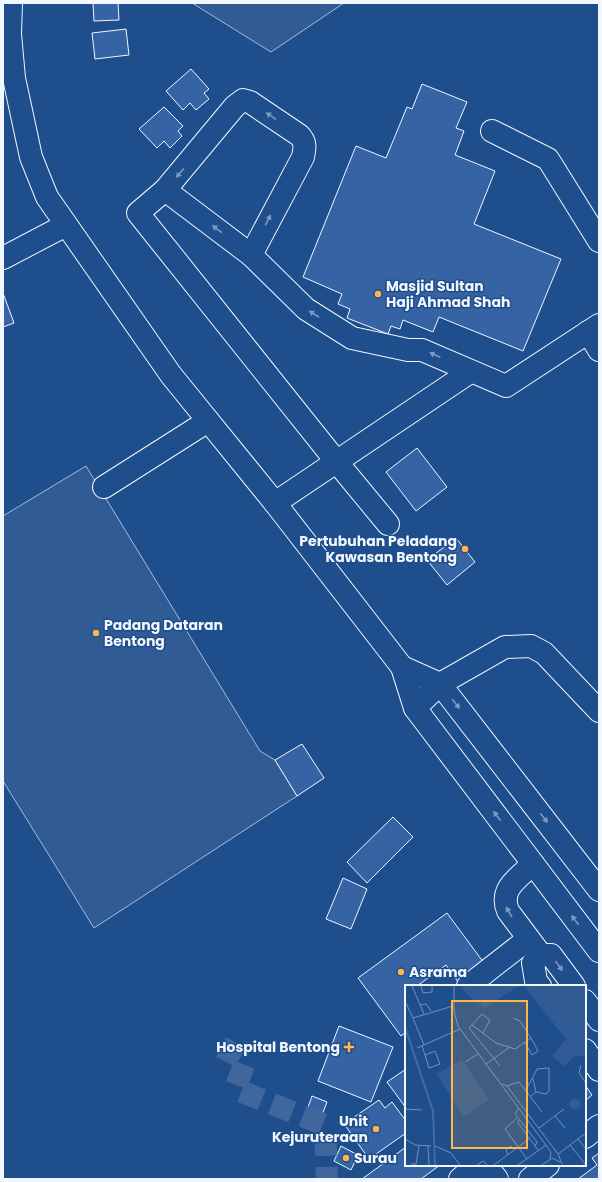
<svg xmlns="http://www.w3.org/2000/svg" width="602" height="1182" font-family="Poppins,sans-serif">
<rect width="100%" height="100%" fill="#1f4e8c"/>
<g fill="#305b95" stroke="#a8bbd7">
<polygon points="192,3 344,3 271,52"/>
<polygon points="86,466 260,751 275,760 297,796 94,928 3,781 3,516"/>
</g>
<g fill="#3563a3" stroke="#f2f6ff">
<polygon points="93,3 118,3 119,20 94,21"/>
<polygon points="126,29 129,55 95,59 92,33"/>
<polygon points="191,69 209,89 204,93 209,99 196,110 190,103 183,110 166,91"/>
<polygon points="422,84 467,102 456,128 464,131 455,155 495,171 474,224 561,259 523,351 439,317 433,332 403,320 400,329 391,326 388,334 347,318 350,309 338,304 342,294 303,277 356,146 386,158 407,107 412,109"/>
<polygon points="164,107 183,126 178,131 182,136 170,148 164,141 157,148 139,129"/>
<polygon points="3,293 14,323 3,327"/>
<polygon points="417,448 447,487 416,511 386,472"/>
<polygon points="456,538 475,562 447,585 427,560"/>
<polygon points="302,744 324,778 297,796 275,760"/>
<polygon points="393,817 413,837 367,883 347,862"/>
<polygon points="343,878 367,889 351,929 326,919"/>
<polygon points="447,913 487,967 461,986 446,965 417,986 406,986 406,1032 401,1036 358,978"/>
<polygon points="339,1026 393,1047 371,1102 318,1081"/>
<polygon points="406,1069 406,1108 387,1082"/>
<polygon points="585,1085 592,1095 585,1101"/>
<polygon points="312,1096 327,1102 322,1115 307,1110"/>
<polygon points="379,1100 385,1108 392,1102 406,1121 406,1133 369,1159 344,1124"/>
<polygon points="341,1146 358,1155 351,1170 334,1161"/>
<polygon points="406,1147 406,1165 440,1165 421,1179 362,1179"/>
<polygon points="599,1153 599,1179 578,1179 597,1165 592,1158"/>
</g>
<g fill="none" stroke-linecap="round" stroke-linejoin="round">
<polyline stroke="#3f679d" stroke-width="22" stroke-dasharray="22 11" stroke-linecap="butt" points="221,1047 246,1060 235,1089 325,1125 327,1179"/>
<defs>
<g id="minor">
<polyline points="492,131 548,159 599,241"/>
<polyline points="165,190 251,255 306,309 352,338 408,350 422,350 506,386 599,325"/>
<path d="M251,255L303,157C305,147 306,142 299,135L250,102L243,100L235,106L165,190L138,213L336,461L388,524"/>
<polyline points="3,258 66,225"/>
<polyline points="588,332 599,350"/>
<polyline points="104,487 208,421"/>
<polyline points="275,503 470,372"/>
<polyline points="415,708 440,684 505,647 531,646 544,653 599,711"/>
<path d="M533,864C518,878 499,889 508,911L541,955H551L574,986"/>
<polyline points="468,986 528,939"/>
<polyline points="540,986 536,981 533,963 541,955"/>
<polyline points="585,1001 599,1020"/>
<polyline points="585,1050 599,1070"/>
<polyline points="585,1137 599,1126"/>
<path d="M460,1179C475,1166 483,1160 497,1179"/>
<polyline points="530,1179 548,1165"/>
</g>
<g id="major">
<polyline points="11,3 10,34 14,78 31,157 47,197 171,375 275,503 402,667 415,708 599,951"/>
<polyline points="402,667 440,684 599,890"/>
</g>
</defs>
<use href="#minor" stroke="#f2f6ff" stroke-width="24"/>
<use href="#major" stroke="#f2f6ff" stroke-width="24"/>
<use href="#minor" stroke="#1f4e8c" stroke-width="22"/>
<use href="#major" stroke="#1f4e8c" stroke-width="22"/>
</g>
<defs><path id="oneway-solid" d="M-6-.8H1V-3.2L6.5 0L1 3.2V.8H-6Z"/></defs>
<g fill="#7e9ac0">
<use href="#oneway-solid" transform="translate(271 116) rotate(-146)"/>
<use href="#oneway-solid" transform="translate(180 173) rotate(130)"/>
<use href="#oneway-solid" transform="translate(268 220) rotate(-63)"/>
<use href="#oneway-solid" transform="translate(217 229) rotate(-143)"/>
<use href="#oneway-solid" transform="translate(314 314) rotate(-147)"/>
<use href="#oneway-solid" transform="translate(435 355) rotate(-155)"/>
<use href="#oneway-solid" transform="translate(456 704) rotate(52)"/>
<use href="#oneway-solid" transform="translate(497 816) rotate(-127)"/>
<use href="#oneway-solid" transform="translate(544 818) rotate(52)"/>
<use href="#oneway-solid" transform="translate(509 912) rotate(-120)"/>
<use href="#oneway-solid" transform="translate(575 920) rotate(-127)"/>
<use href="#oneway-solid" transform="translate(559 966) rotate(54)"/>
</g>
<g fill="#ffb74d" stroke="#1f4e8c" stroke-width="1.5">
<circle cx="378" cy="294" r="4"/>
<circle cx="465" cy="549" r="4"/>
<circle cx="96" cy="633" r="4"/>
<circle cx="401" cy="972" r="4"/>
<path d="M347 1041h4v4h4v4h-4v4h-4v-4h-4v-4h4z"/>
<circle cx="376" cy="1129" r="4"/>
<circle cx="346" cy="1158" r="4"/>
</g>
<g text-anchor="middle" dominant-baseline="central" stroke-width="3" stroke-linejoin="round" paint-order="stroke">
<g font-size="14" font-weight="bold" fill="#f2f6ff" stroke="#1f4e8c" text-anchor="start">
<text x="386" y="286">Masjid Sultan<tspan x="386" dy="16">Haji Ahmad Shah</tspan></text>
<text x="457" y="541" text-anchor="end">Pertubuhan Peladang<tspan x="457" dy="16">Kawasan Bentong</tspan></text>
<text x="104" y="625">Padang Dataran<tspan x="104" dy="16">Bentong</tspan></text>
<text x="409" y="972">Asrama</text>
<text x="340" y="1047" text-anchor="end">Hospital Bentong</text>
<text x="368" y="1121" text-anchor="end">Unit<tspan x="368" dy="16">Kejuruteraan</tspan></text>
<text x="354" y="1158">Surau</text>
</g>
</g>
<g transform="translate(405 985)">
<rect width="181" height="181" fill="#1f4e8c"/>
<path d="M55,1H114L80,23L68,15ZM119,1H181V72L171,70L159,81L147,71L161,54ZM57,74L84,115L58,132L32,89ZM164.5 119a5.5 5.5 0 1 1 11 0a5.5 5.5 0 1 1-11 0Z" fill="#305b95"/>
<path fill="none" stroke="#446ba0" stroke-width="2" d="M0,42L28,126L30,180"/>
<path fill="none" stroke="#7391ba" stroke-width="1" d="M7,1L19,29M16,1L18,8L27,7V1M49,1V26L53,41L146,167L145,174M0,16L8,33L48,21M15,20L21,19L26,26M8,33L19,60M67,40L91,58L110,64L126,53L115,36L108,33M78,48L85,35L77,29L64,43L95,81M120,58L127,70L133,66L126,53M17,61L20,70L24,83L35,79L30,66L20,70M12,63L55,44M60,77L73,69M81,79L105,62M176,80L174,88L181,98M128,94L131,107M97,99L102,101L153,169L157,179M102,101L114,97L137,127M121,105L132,84L144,83V106L141,109L131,107L126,111M0,124L17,125M113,124L110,129L132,157L130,161M150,131L160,143M112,133L100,144L122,174M114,135L113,138L133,165M134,143L159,124M0,154L10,160L26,161M173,154L181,164M165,160L181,180M23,161L24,180M30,161L46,168L55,180M153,169L181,148M103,170L101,165L106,161L110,165M6,179H11L14,161M72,180L78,176L82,180M89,180L124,154M113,180L141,160M137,180L147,173L155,177"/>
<path fill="#ffb74d" fill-opacity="0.15" stroke="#ffb74d" stroke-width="2" d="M47,16H122V163H47Z"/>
<rect width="181" height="181" fill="none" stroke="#f2f6ff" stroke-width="2"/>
</g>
<rect width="602" height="1182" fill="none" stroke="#f2f6ff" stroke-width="8"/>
</svg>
